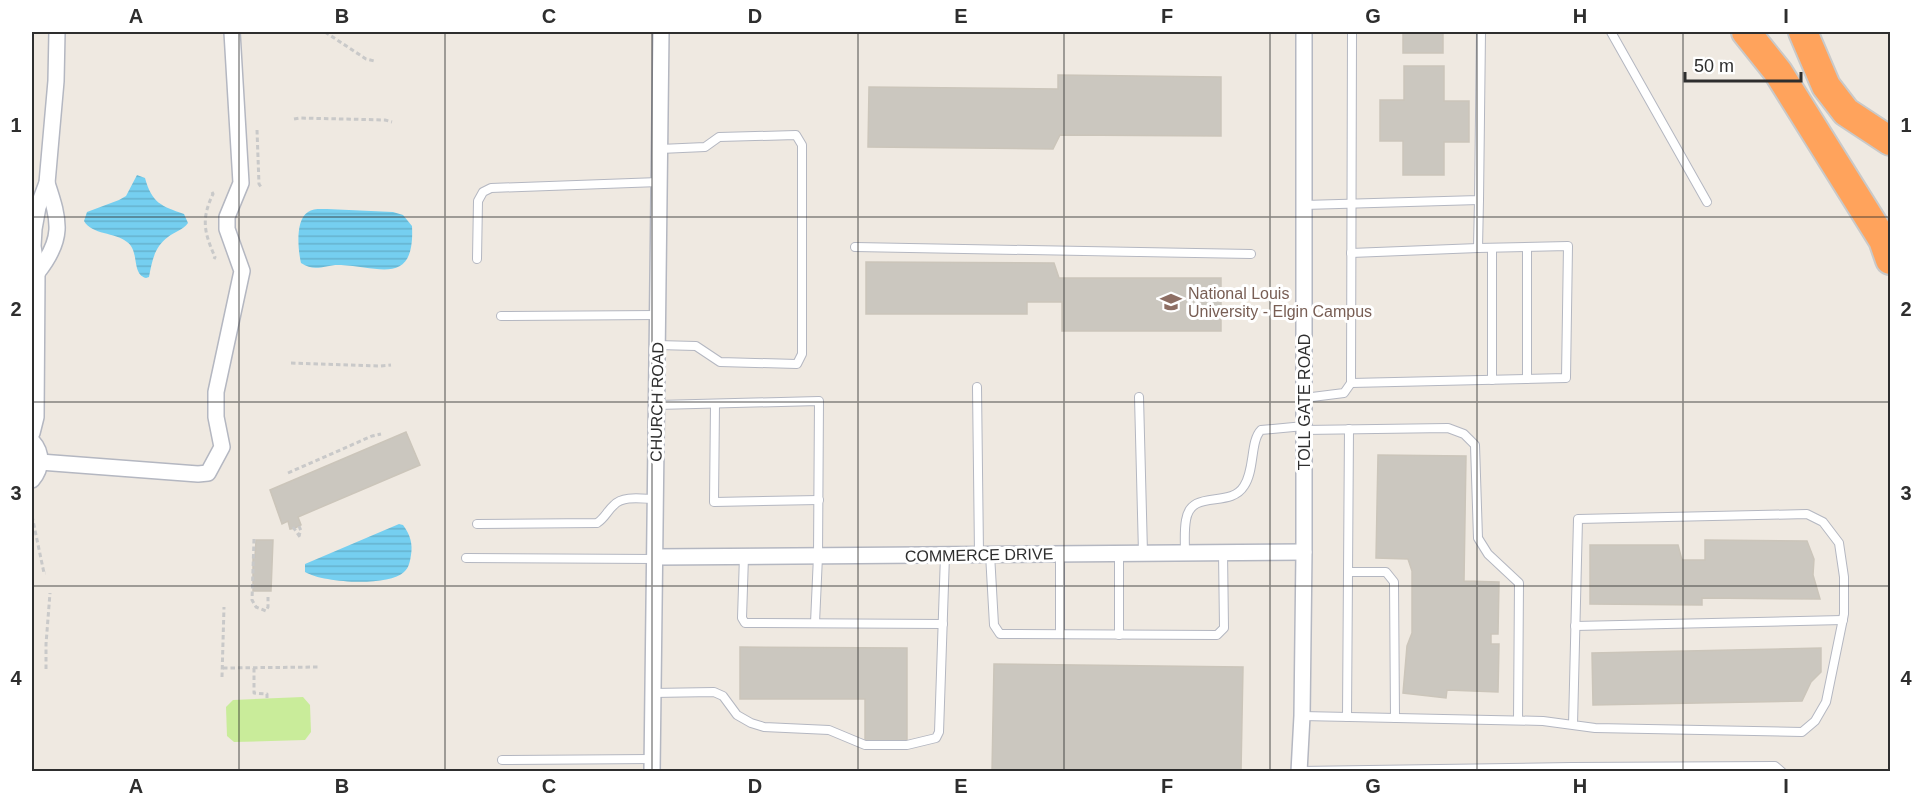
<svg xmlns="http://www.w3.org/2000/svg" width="1922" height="803" font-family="Arial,sans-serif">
<defs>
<pattern id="water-rules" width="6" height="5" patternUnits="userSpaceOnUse" patternTransform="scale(1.5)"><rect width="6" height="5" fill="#75cff0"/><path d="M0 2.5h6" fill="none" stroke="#66b2ce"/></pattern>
</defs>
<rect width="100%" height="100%" fill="#efe9e1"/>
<polygon fill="#c9ec9a" points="303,697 310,705 311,732 305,740 234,742 227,736 226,707 233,700"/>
<g fill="url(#water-rules)">
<path d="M137,175L145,178C152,203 161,206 184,214L188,223C183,230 174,232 168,237C154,247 152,262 149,277L146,278C131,274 140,251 127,242C115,232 92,235 84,221L87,212L119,200L126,196Z"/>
<path d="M327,209L393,212L403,215L412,226C415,286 380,267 341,265C325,264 316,273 301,263C298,250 295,220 308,212C313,208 322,209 327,209Z"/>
<path d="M399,524L403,525C410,534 413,544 411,555C410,561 409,568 404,572C388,587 323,583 305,572V564Z"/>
</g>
<g fill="#cbc7bf" stroke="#cbc5ba" stroke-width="1.5">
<rect x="1403" y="32" width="40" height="21"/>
<polygon points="1404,66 1444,66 1444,101 1469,101 1469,142 1444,142 1444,175 1403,175 1403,141 1380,141 1380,100 1404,100"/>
<polygon points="1058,75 1221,77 1221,136 1060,135 1053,149 868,147 869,87 1058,89"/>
<polygon points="866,262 1054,263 1059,278 1221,278 1221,331 1062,331 1062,302 1027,302 1027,314 866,314"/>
<polygon points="406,432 420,465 298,517 301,525 295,528 290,529 288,521 282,524 270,490"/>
<polygon points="1378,455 1466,456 1464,581 1499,582 1498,634 1491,634 1491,644 1499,644 1498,692 1447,690 1446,698 1403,693 1407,646 1412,633 1412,571 1408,559 1376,558"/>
<polygon points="256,540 273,540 271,591 253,591 253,557 255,557"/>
<polygon points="1705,540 1807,541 1814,559 1813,575 1820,599 1702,598 1702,605 1590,604 1590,545 1678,545 1682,560 1705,560"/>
<polygon points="740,647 907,648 907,745 865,745 865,699 740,699"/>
<polygon points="1821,648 1821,672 1811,682 1802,701 1593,705 1592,653"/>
<polygon points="994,664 1243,667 1241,772 992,772"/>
</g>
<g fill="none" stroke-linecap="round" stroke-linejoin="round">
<defs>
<g id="service">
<polyline points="1611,32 1707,202"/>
<polyline points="1304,205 1479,200 1481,32"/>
<polyline points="855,247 1251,254"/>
<polyline points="1527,247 1527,379"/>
<polyline points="1492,248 1492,380"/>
<polyline points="1351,253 1478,248"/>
<polyline points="477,259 478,201 483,192 491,188 659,182"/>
<polyline points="501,316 658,315"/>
<polyline points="657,345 696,346 720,362 797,364 802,354 802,145 796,135 719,137 705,147 660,149"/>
<polyline points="1351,383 1566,378 1568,246 1478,248 1479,200"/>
<polyline points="977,387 979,554"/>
<polyline points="1139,397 1143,553"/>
<polyline points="1304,398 1344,393 1351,383 1352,32"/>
<polyline points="715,404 714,502 819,500"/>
<polyline points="657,405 819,401 818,556 815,623"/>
<polyline points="1304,430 1448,428 1464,434 1475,445 1478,538 1488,554 1519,583 1518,720"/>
<path d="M477,524L597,523C605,518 607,511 614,505C623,495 643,499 656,499"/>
<polyline points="1119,553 1119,635"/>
<path d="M1185,553C1185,542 1184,531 1186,520C1191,488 1230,509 1244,486C1255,470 1250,441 1261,430L1304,426"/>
<polyline points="990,554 994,625 1000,634 1217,635 1224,628 1223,552"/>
<polyline points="1060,554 1060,634"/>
<polyline points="744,556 742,618 745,623 943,624"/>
<polyline points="466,558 655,559"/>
<polyline points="1348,572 1386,572 1394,582 1395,718"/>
<polyline points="1575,626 1843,620"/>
<polyline points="653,693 714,692 723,696 737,715 751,723 764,727 829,730 865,745 907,745 936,738 939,732 945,555"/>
<polyline points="1302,716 1543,721 1595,728 1802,732 1815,721 1826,702 1844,614 1844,577 1839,543 1823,522 1807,514 1578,519 1573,725"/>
<polyline points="1347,717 1349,429"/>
<polyline points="502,760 652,759"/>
<polyline points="1299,771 1572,767 1775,766 1782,772"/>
</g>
<g id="minor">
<path d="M37,273C64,239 60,222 47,183"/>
<polyline points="32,433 36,417 37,273 33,246 34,229 38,207 47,183 56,81 57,32"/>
<path d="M32,441C43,453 42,468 32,480"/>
<polyline points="40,462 198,474 208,473 222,447 216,417 216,392 242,271 227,229 227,217 241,183 232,32"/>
<polyline points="655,557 1304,552"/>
<polyline points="652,772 661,32"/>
<polyline points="1299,772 1302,716 1304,552 1304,32"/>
</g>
<g id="motorway">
<polyline points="1746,32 1778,72 1883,240 1890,260"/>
<polyline points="1803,32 1826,86 1846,112 1890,141"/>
</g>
</defs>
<use href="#service" stroke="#b4b7c1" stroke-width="10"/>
<use href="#minor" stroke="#b4b7c1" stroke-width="18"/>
<use href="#motorway" stroke="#c9c9c9" stroke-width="32"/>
<g stroke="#c9c9c9" stroke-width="3" stroke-dasharray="4.5 3" stroke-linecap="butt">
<polyline points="325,32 366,59 374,61"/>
<polyline points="294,119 300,118 385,120 392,122"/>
<polyline points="257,130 259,184 261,187"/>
<path d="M212,192L213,194C201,219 204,232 215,257L214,259"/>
<polyline points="291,363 380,366 391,365"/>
<polyline points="288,473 372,436 381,434"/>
<polyline points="32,516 44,573 46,573"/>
<polyline points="299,526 301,531 299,535"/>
<polyline points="293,527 300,537"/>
<polyline points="254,539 252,600 256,607 266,611 268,607 268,597"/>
<polyline points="223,668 320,667"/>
<polyline points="254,668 254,693 267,694 267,698"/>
<polyline points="46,669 46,644 50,593"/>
<polyline points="222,677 224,607"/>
</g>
<use href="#service" stroke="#fff" stroke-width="8"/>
<use href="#minor" stroke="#fff" stroke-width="15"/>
<use href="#motorway" stroke="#ffa35c" stroke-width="28"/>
</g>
<path fill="none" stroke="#2e2e2e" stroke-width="1.5" stroke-opacity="0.55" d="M239,32V772M445,32V772M652,32V772M858,32V772M1064,32V772M1270,32V772M1477,32V772M1683,32V772M32,217H1890M32,402H1890M32,586H1890"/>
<defs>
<symbol id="university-bare" viewBox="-9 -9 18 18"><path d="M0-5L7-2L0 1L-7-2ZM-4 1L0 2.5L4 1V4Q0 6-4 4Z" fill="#8d6e63" stroke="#fff" stroke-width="2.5" paint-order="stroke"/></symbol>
</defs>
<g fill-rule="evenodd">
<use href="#university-bare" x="1156" y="287" width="30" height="30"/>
</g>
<g text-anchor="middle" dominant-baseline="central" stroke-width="6" stroke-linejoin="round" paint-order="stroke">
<g font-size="16" fill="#785e54" stroke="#fff" text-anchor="start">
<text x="1188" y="293">National Louis<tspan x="1188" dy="18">University - Elgin Campus</tspan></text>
</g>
<g font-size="16" fill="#2e2e2e" stroke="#fff">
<text transform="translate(657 402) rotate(-89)">CHURCH ROAD</text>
<text transform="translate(1304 402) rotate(-90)">TOLL GATE ROAD</text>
<text transform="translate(979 555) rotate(-1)">COMMERCE DRIVE</text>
</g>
</g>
<rect width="1922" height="803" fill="none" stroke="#ffffff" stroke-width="66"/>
<path d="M1685 72v9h116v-9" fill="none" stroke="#2e2e2e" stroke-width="3"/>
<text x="1694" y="72" font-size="18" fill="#2e2e2e" stroke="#ffffff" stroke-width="4.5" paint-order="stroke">50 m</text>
<rect x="33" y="33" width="1856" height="737" fill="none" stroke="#2e2e2e" stroke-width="2"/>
<g font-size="20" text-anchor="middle" font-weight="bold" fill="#2e2e2e">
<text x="136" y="23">A</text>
<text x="342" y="23">B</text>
<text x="549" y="23">C</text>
<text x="755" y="23">D</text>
<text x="961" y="23">E</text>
<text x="1167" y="23">F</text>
<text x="1373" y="23">G</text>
<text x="1580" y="23">H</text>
<text x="1786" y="23">I</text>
<text x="16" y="132">1</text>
<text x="1906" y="132">1</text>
<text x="16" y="316">2</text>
<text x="1906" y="316">2</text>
<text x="16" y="500">3</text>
<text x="1906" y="500">3</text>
<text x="16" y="685">4</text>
<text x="1906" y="685">4</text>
<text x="136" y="793">A</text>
<text x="342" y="793">B</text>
<text x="549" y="793">C</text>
<text x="755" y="793">D</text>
<text x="961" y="793">E</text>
<text x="1167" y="793">F</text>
<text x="1373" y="793">G</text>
<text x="1580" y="793">H</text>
<text x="1786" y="793">I</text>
</g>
</svg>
